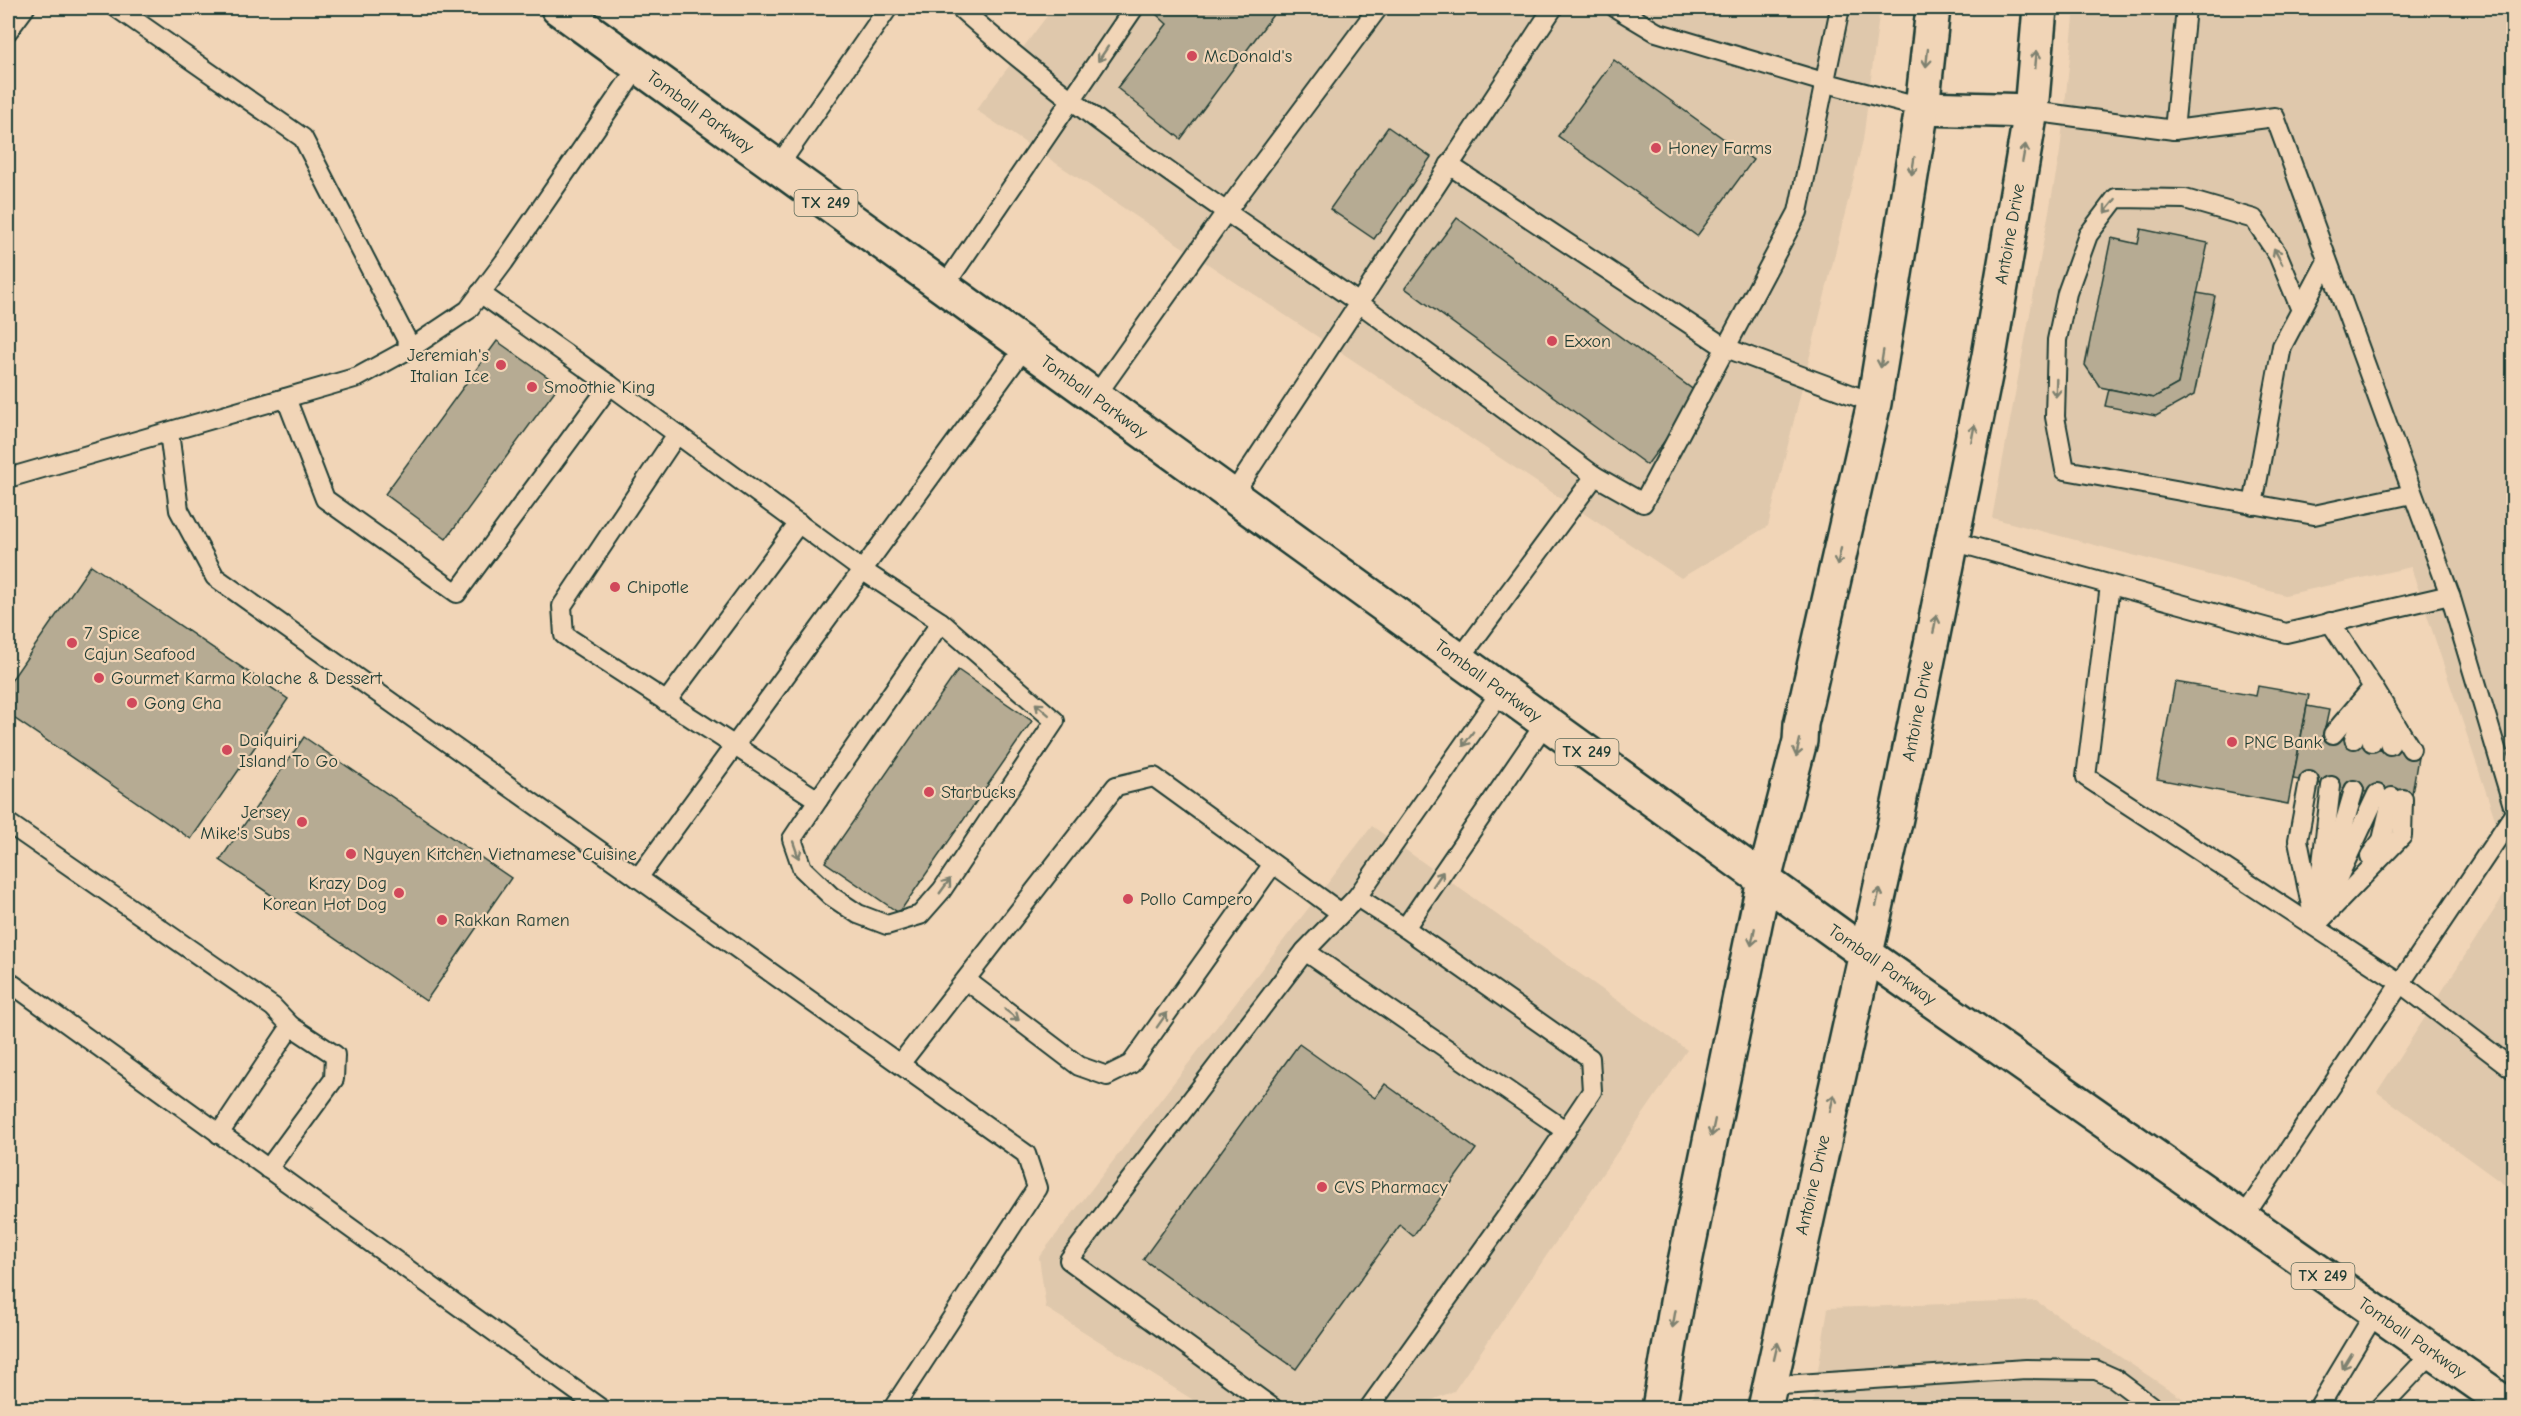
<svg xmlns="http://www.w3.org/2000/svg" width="2521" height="1416" font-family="'Comic Neue',sans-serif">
<rect width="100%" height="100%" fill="#f1d5b7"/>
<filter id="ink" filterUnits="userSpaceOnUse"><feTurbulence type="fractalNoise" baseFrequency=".0167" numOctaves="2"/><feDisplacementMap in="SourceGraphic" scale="12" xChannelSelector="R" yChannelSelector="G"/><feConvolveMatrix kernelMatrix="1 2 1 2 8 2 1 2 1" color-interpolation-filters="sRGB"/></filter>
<g filter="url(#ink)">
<g fill="#dfc8ac">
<polygon points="1053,8 1880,8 1863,140 1768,526 1681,578 976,110"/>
<polygon points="2075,8 2513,8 2513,873 2411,567 2285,595 1992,518 2060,152"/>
<polygon points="1372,826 1687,1050 1454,1391 1413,1408 1206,1408 1046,1308 1039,1257"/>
<polygon points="2513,881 2513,1191 2377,1092"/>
<polygon points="2036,1301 2197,1408 1812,1408 1828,1308"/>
</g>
<g fill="#b6ab93" stroke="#1f3d34" stroke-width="1.5">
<polygon points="1161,8 1278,8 1181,139 1117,88 1167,24 1156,14"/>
<polygon points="1614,60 1753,160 1697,236 1558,136"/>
<polygon points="1388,127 1431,157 1374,239 1330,209"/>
<polygon points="1457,218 1699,394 1647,465 1405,288"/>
<polygon points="2141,229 2208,243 2178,384 2153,398 2100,387 2085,365 2111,238 2138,244"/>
<polygon points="2197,293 2215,296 2194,395 2156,416 2105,406 2109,389 2153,398 2178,384"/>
<polygon points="497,341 559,385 446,539 385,494"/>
<polygon points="91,565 288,699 191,839 8,714 8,685"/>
<polygon points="958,670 1032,721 899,913 825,862"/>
<polygon points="2175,682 2256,696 2258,686 2309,695 2288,804 2157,779"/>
<polygon points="2307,706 2329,710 2324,733 2419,751 2411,800 2293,779"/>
<polygon points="304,737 511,878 426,1001 220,860"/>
<polygon points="1299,1044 1375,1098 1385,1084 1476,1149 1413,1236 1400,1225 1296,1369 1143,1259"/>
</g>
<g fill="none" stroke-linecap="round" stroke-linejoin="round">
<defs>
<g id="service">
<polyline points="117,8 303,138 411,348"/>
<path d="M960,8C1083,118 1223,209 1359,303L1232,496"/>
<polyline points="1616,8 1656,32 1827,83 1922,108"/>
<polyline points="8,31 25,8"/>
<polyline points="2031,111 2174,130 2275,117 2450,595 2514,809"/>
<polyline points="2174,130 2186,8"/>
<polyline points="1449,165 1726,348 1874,403"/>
<polyline points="777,168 888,8"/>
<polyline points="943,288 1134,8"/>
<polyline points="2301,310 2278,255 2254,219 2185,199 2116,198 2088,235 2067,293 2057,340 2055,417 2065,470 2314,515 2412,494"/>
<polyline points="610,385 862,570 941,622 818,800 564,635 562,606 677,434"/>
<polyline points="1095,397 1226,212 1378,8"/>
<polyline points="286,398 325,499 457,593 610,385 480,293"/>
<polyline points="169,432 179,510 215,577 1026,1154 1037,1188 893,1408"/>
<polyline points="1590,473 1643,503 1798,212 1840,8"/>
<polyline points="8,478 358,377 411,348 468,310 504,262 638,67"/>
<polyline points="2253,505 2282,346 2327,261"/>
<polyline points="1952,541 2286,633 2450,595"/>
<polyline points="2110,585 2086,777 2399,982 2514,1070"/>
<polyline points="2330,622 2373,687 2333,734"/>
<polyline points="1459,660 1595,476 1359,303 1553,8"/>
<polyline points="2373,687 2411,749"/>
<polyline points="666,702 799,523"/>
<polyline points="2380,711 2390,745"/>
<polyline points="2354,739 2369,698"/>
<polyline points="2372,742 2372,704"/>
<polyline points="2309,781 2298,840 2315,926"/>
<polyline points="818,800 792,839 802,868 831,896 858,914 887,925 920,915 942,890 1055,721 941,622"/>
<polyline points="8,823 273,1007 291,1026 219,1134"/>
<polyline points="2370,856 2382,840 2392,797"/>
<polyline points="2330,872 2354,790"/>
<polyline points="638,878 1025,347"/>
<polyline points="1357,897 1405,928 1590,1058 1592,1091 1527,1188 1369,1408"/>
<polyline points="2317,906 2331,786"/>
<polyline points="2321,914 2377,794"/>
<polyline points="2315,926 2402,836 2403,799"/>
<polyline points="1405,928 1546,722"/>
<polyline points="1305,951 1566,1131"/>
<polyline points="966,980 1079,1066 1107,1076 1131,1064 1273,864"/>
<polyline points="8,981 600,1408"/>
<polyline points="900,1064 1116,786 1154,777 1341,913"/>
<polyline points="268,1169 334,1079 335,1055 291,1026"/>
<polyline points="2243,1218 2514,814"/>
<polyline points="1768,1386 2026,1369 2096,1370 2114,1378 2154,1408"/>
<polyline points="1273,1408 1069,1260 1305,951 1357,897 1502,690"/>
<polyline points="2318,1408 2375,1313"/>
<polyline points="2380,1408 2432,1353"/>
</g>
<g id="secondary">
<polyline points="1922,108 2031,111"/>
<polyline points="1659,1408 1679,1291 1764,880 1800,741 1801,724 1874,403 1922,108 1933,8"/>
<polyline points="1765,1408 1896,818 1989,356 2031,111 2040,8"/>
</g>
<polyline id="primary" points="558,8 1866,954 2513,1408"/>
</defs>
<use href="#service" stroke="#1f3d34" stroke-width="22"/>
<use href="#secondary" stroke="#1f3d34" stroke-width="38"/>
<use href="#primary" stroke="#1f3d34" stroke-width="38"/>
<use href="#service" stroke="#f1d5b7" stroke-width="18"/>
<use href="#secondary" stroke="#f1d5b7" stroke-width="33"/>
<use href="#primary" stroke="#f1d5b7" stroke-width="33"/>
</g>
<defs><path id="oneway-shaft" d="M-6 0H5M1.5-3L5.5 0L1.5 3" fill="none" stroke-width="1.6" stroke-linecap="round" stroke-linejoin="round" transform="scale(1.5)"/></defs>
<g stroke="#7d816f">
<use href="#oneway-shaft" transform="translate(1103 54) rotate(124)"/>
<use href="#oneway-shaft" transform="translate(1927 58) rotate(96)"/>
<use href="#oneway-shaft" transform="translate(2036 59) rotate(-85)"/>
<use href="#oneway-shaft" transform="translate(2024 153) rotate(-80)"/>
<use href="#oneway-shaft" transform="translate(1913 166) rotate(99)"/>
<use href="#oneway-shaft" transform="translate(2110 206) rotate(129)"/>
<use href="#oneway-shaft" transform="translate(2278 256) rotate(-118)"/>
<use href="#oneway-shaft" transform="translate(1882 359) rotate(99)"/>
<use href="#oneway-shaft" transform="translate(2056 388) rotate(92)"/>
<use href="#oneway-shaft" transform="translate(1973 433) rotate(-79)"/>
<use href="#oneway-shaft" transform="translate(1839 557) rotate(103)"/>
<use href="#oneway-shaft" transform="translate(1935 624) rotate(-79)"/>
<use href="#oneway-shaft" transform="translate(1042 709) rotate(-139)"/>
<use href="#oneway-shaft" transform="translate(1468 739) rotate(125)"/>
<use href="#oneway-shaft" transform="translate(1798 748) rotate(103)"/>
<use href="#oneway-shaft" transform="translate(796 850) rotate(71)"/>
<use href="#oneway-shaft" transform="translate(1438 879) rotate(-56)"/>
<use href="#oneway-shaft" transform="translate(945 886) rotate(-54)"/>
<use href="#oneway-shaft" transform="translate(1878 897) rotate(-78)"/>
<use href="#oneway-shaft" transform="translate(1753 937) rotate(101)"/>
<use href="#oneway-shaft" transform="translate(1012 1015) rotate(37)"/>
<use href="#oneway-shaft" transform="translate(1162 1020) rotate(-55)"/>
<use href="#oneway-shaft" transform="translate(1832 1103) rotate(-77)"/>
<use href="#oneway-shaft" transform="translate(1713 1128) rotate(102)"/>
<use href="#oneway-shaft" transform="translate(1674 1319) rotate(100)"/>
<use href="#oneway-shaft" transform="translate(1776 1351) rotate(-77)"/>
<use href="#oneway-shaft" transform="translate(2347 1361) rotate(121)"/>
</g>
</g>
<g fill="#d1495b" stroke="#f1d5b7" stroke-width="2">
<circle cx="1192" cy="56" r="6"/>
<circle cx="1656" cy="148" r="6"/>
<circle cx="1552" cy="341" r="6"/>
<circle cx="501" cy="365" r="6"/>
<circle cx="532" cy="387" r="6"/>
<circle cx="615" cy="587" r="6"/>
<circle cx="72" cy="643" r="6"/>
<circle cx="99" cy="678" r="6"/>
<circle cx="132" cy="703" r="6"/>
<circle cx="2232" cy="742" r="6"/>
<circle cx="227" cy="750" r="6"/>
<circle cx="929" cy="792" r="6"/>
<circle cx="302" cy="822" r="6"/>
<circle cx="351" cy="854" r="6"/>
<circle cx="399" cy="893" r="6"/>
<circle cx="1128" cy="899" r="6"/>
<circle cx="442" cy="920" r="6"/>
<circle cx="1322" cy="1187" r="6"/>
</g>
<g text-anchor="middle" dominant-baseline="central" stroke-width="4.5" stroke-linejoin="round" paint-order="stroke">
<g fill="#f1d5b7" stroke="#5e6b5b" stroke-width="1.5">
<rect x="794.5" y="190" width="63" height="26" rx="4.5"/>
<rect x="1555.5" y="739" width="63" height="26" rx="4.5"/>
<rect x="2291.5" y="1263" width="63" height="26" rx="4.5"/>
</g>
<g font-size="16" font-weight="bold" fill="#1f3d34">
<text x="826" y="203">TX 249</text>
<text x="1587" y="752">TX 249</text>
<text x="2323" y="1276">TX 249</text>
</g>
<g font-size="18" fill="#1f3d34" stroke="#f1d5b7" text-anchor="start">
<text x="1204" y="56">McDonald's</text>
<text x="1668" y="148">Honey Farms</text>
<text x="1564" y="341">Exxon</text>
<text x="489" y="355" text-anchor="end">Jeremiah's<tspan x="489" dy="21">Italian Ice</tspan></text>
<text x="544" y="387">Smoothie King</text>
<text x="627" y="587">Chipotle</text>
<text x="84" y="633">7 Spice<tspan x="84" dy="21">Cajun Seafood</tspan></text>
<text x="111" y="678">Gourmet Karma Kolache &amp; Dessert</text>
<text x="144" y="703">Gong Cha</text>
<text x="239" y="740">Daiquiri<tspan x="239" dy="21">Island To Go</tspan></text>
<text x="2244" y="742">PNC Bank</text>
<text x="941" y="792">Starbucks</text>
<text x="290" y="812" text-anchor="end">Jersey<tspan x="290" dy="21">Mike's Subs</tspan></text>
<text x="363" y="854">Nguyen Kitchen Vietnamese Cuisine</text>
<text x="387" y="883" text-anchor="end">Krazy Dog<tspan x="387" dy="21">Korean Hot Dog</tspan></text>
<text x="1140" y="899">Pollo Campero</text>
<text x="454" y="920">Rakkan Ramen</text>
<text x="1334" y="1187">CVS Pharmacy</text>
</g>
<g font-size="18" fill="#1f3d34" stroke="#f1d5b7">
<text transform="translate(700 112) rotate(36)">Tomball Parkway</text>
<text transform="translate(2010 234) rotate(-80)">Antoine Drive</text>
<text transform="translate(1094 397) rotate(36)">Tomball Parkway</text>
<text transform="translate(1488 681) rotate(36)">Tomball Parkway</text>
<text transform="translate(1918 711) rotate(-79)">Antoine Drive</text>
<text transform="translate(1882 965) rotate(35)">Tomball Parkway</text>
<text transform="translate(1813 1185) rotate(-77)">Antoine Drive</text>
<text transform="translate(2412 1338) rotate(35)">Tomball Parkway</text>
</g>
</g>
<rect width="2521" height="1416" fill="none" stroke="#f1d5b7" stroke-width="30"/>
<rect x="15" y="15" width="2491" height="1386" fill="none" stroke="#1f3d34" stroke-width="2" filter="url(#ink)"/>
</svg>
